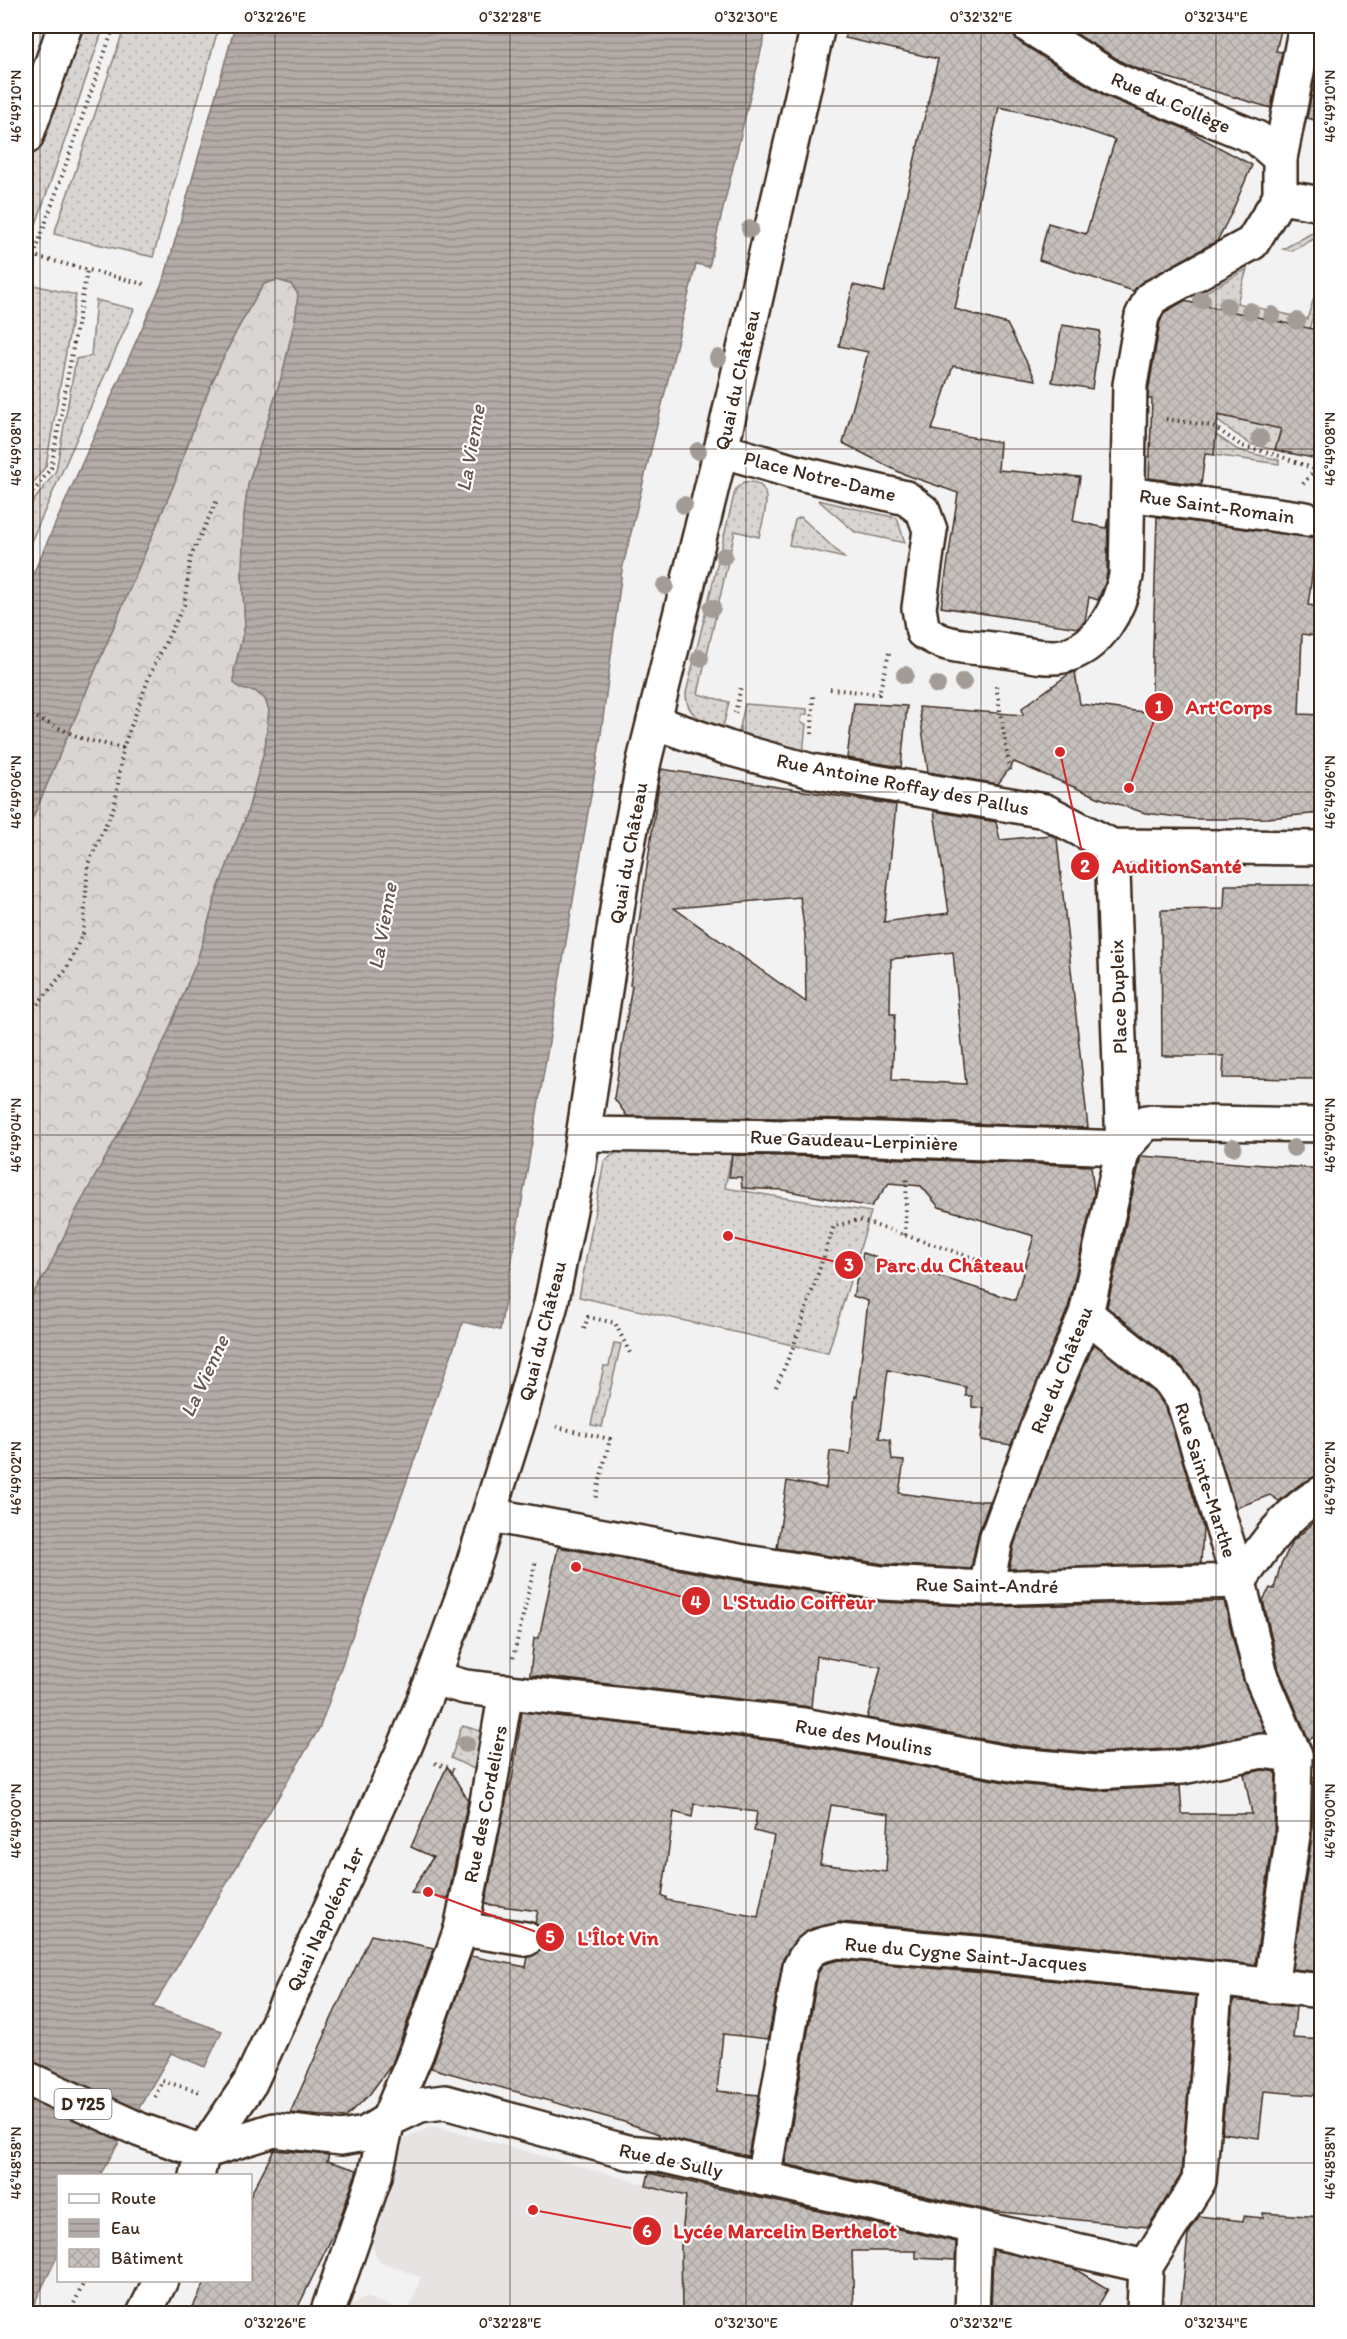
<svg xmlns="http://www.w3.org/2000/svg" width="1347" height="2339" font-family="Itim,sans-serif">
<defs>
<pattern id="grass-dots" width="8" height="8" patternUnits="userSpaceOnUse" patternTransform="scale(1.5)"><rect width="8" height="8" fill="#d8d5d2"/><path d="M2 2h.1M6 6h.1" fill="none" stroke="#bab7b4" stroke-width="1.8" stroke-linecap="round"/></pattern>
<pattern id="forest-crowns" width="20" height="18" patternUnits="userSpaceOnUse" patternTransform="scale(1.5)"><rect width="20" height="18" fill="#d8d5d2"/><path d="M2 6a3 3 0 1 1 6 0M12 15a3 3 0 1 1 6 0" fill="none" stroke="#bab7b4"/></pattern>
<pattern id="water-rules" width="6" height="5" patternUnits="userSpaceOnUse" patternTransform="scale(1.5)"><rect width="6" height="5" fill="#b2aba7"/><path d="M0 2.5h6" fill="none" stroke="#928b87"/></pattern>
<pattern id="building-cross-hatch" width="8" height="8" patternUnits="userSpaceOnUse" patternTransform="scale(1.5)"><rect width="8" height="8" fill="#c6c0bd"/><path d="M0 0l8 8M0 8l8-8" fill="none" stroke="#aba5a2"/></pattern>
</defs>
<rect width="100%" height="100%" fill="#f3f2f2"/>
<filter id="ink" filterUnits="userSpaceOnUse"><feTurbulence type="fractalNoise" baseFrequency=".0167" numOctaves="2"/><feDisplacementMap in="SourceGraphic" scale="12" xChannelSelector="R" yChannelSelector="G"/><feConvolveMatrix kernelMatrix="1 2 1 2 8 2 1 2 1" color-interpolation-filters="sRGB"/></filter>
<g filter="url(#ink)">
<polygon fill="#e6e3e2" points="433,2126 645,2184 651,2167 831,2209 824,2240 817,2313 344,2314 347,2307 366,2297 408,2312 421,2277 379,2262 370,2240 405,2138"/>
<g fill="url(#grass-dots)" stroke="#8a8078" stroke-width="1.5">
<polygon points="75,26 104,26 34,230 26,228 26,167"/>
<polygon points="125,26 219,26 153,257 54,234"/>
<polygon points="1321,228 1321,235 1292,251 1283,249"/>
<polygon points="1247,269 1237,303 1307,319 1316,292 1321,293 1321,315 1314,313 1309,329 1193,303 1202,294"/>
<polygon points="34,285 76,295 46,466 26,493 26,306"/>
<polygon points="96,300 134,309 26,553 26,511 56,471 76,359 91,356"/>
<polygon points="1153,400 1281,429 1275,450 1250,444 1216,420"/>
<polygon points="1152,424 1212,432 1238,450 1279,460 1279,464 1214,455 1214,447 1150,438"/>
<path d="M744,482C779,479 763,518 759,537L735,531L698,694L729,702L723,727C704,721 685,716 686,693L734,495L736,489Z"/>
<polygon points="818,500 897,518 905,543 855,532"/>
<polygon points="801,517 844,558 789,545 795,520"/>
<polygon points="745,704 807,709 807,714 802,715 801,723 806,724 803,754 739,732"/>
<polygon points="621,1148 732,1152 725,1188 871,1212 828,1353 579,1297 604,1162"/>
<polygon points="614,1343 621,1344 602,1427 591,1425 604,1366 609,1366"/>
<polygon points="463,1726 488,1733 480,1772 451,1758 461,1728"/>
</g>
<path fill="url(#forest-crowns)" stroke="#8a8078" stroke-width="1.5" d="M277,280L291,284L298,294L296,315L283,372L248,485L244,515L242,573L245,626L234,671L241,689L255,691L265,699L269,710L265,748L247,814L218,889L197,961L166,1037L129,1115L76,1211L48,1270L26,1305V834L174,484C197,415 224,345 264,284Z"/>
<path fill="url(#water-rules)" stroke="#827770" stroke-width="1.5" d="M235,26H767L709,267L696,264L622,570L600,742L500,1330L463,1322L320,1727L153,2007L222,2031L205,2067L171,2053L100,2175L58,2176V2255L29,2314L26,2313V1305L48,1270L76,1211L129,1115L166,1037L197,961L218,889L247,814L265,748L269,710L265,699L255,691L241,689L234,683V671L245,626L242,573L244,515L248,485L283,372L296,315L298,294L291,284L277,280L264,284C224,345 197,415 174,484L26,834V590L165,276Z"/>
<g fill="url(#building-cross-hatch)" stroke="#3b2a1e" stroke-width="1.5" fill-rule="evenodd">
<polygon points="846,26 1010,26 1012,34 1019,42 1105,96 1183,128 1252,165 1231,214 1217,241 1142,282 1133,291 1039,260 1048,223 1086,234 1115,140 1054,119 999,107 955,309 1007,324 1036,380 953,366 932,430 1000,442 998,470 1080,477 1073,521 1106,528 1108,518 1107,573 1105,583 1098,600 1089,597 1085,621 1078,628 941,607 958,493 901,473 843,443 868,352 839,346 853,285 884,292 938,59 845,38"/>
<polygon points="1063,26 1282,26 1276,51 1282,52 1271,108 1135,68 1124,63"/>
<polygon points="1318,60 1322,60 1322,122 1307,118"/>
<polygon points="1184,301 1322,331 1322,460 1275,450 1281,429 1218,415 1214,455 1205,454 1201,485 1149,478 1152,399 1148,399 1149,387 1160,322 1165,312"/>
<polygon points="1062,325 1100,331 1092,389 1052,382"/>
<polygon points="1157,517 1317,538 1308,605 1322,607 1322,637 1302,634 1299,714 1322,715 1322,813 1267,818 1223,819 1194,819 1145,813 1100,798 1014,762 998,784 928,772 919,707 1023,715 1022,708 1069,674 1075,672 1080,704 1151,713"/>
<polygon points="854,703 907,706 901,767 847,758"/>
<path d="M661,769L896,805L884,922L949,913L934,811L996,822L1000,840L1051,835L1057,839L1088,1128L854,1119L627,1116L614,1098L632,985H630ZM800,897L805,935L806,1002L674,908ZM953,952L966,1084L892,1080L895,1014H890L891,959Z"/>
<polygon points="1225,885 1322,885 1322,1079 1223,1078 1224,1056 1162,1056 1161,910 1224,909"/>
<polygon points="732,1155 853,1157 1091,1166 1094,1193 1068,1308 1011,1445 981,1440 984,1408 972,1407 972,1396 966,1396 966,1387 888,1370 879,1438 890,1440 892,1460 904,1461 899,1493 958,1501 990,1501 978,1534 971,1569 884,1564 777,1548 787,1481 826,1488 830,1451 850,1454 855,1396 857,1396 868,1301 853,1296 863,1253 1015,1300 1034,1236 939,1207 921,1186 889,1183 871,1207 783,1190 742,1188 741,1177 729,1177"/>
<polygon points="1141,1156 1322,1169 1322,1474 1299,1485 1279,1501 1270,1495 1236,1508 1198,1389 1182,1366 1107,1307"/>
<polygon points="1094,1344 1156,1394 1166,1408 1203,1527 1201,1563 1009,1569 1014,1545 1054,1435"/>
<polygon points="1322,1515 1322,1732 1309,1740 1279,1670 1263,1600 1270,1588 1274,1589 1280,1567 1292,1542"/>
<polygon points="558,1547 736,1580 881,1602 987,1607 1224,1601 1243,1680 1265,1732 1180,1748 1096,1753 1020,1746 867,1718 881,1667 816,1656 811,1707 530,1675 534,1638 539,1638"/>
<path d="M522,1712L800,1744L1015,1784L1095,1791L1180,1786L1182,1814H1252L1244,1774L1263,1770L1276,1772L1274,1833L1255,1965L988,1935L840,1922L813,1928L796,1939L783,1959L768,2039L723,2034L717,2091L759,2095L748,2156L658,2136L659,2134L621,2121L431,2068L471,1956L526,1967L528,1957L540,1951L544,1942L543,1932L535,1923L538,1911L485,1904L508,1791L512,1780ZM694,1804L757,1812L754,1831L774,1836L758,1917L666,1900V1897L662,1896L674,1812L692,1817ZM831,1805L889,1814L886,1872L820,1864Z"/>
<polygon points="447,1766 468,1800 448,1898 411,1893 433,1857 411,1847"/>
<polygon points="1313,1777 1322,1779 1322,1972 1292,1969 1312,1838"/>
<polygon points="371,1935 434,1948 392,2064 369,2095 345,2118 290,2113 326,2033 325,2032"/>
<polygon points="839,1960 984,1973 1196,1996 1181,2175 1148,2227 991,2211 785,2164 818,1973 824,1964"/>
<polygon points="1233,2000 1296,2007 1293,2038 1322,2040 1322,2096 1264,2091 1259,2138 1222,2133"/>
<polygon points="274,2150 329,2155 327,2161 357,2170 337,2227 295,2313 190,2313 206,2280 250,2280 250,2196"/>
<polygon points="649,2173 956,2242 955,2260 916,2258 916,2251 852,2251 854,2313 682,2313 681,2246 686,2196 646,2186"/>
<polygon points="1263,2213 1322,2217 1322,2313 1180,2313 1188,2235 1199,2216 1243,2221 1244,2216 1263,2218"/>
<polygon points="993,2250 1073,2268 1108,2289 1094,2313 991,2313"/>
</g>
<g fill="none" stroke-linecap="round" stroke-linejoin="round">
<defs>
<g id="minor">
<polyline points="1029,26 1115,80 1257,138 1280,158 1280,197"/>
<polyline points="26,137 65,26"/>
<polyline points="1280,158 1306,26"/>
<polyline points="1280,197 1322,204"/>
<path d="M721,450L791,471L906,498L923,511L930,530L919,608L923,632C930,635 937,640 944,642C960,648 982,647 999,650C1019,652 1044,660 1063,656C1100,647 1119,609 1126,576L1130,385L1142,316L1151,298L1252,243L1280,197"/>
<polyline points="1128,494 1306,519"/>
<polyline points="654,722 728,748 811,771 1045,811 1112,846 1322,848"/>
<polyline points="584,1134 853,1138 1123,1148"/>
<polyline points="1123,1148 1147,1122 1322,1125"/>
<polyline points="1086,1314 1170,1381 1183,1400 1239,1581 1261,1676 1295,1755 1293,1835 1271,1986"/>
<polyline points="490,1515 739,1561 882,1583 986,1588 1239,1581"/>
<path d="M1239,1581C1263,1548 1285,1513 1322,1493"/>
<polyline points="986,1588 996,1540 1037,1428 1086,1314 1123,1148 1112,846"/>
<polyline points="433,1678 465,1687 803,1725 1017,1765 1096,1772 1182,1767 1262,1751 1295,1755"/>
<polyline points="461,1929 526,1939"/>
<polyline points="203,2152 274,2130 341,2138 365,2134 388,2120 420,2105 445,2102 627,2152 660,2155 1146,2266"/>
<path d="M763,2179L800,1967C810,1946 815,1946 838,1941L986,1954L1322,1991"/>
<polyline points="327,2314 375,2176 388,2120 417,2052 461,1929 487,1802 506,1691"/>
<polyline points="972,2314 975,2228"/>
<polyline points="1149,2314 1144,2310 1146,2266 1199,2181 1216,1979"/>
</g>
<g id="major">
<polyline points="26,2078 140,2130 203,2152"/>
<polyline points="197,2176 203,2152 250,2083 404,1749 433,1678 464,1593 522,1410 551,1304 578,1170 623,870 644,761 721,450 818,26"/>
<polyline points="144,2314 161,2280"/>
</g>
</defs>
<use href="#minor" stroke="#3b2a1e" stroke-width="38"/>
<use href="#major" stroke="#3b2a1e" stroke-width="38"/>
<g stroke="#3b2a1e" stroke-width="4" stroke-dasharray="1.5 4.5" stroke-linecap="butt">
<polyline points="26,254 144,284"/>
<polyline points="26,279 114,26"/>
<polyline points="1166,419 1213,426 1242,446 1280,456 1322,472"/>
<polyline points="1303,484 1314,471"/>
<polyline points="26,502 51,468 87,271"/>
<polyline points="996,686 1010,771"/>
<polyline points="830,689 879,694 890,649"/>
<polyline points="26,713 83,739 123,748"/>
<polyline points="735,713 741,687"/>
<polyline points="812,734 813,692"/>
<polyline points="26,1037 30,1013 66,970 83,934 88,864 115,804 123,748 151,672 184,605 191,556 218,498"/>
<polyline points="26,1056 30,1099 26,1139"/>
<polyline points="905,1235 907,1175"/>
<polyline points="584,1329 588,1317 615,1323 630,1353"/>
<polyline points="776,1387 794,1345 834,1226 859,1220 995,1265"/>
<polyline points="556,1427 610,1439 595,1500"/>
<polyline points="513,1658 536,1560"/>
<polyline points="435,1763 455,1771"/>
<polyline points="155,2097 162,2081 198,2091 201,2090"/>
<polyline points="69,2314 85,2280"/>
</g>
<use href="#minor" stroke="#fff" stroke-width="33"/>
<use href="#major" stroke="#fff" stroke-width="33"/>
</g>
<g fill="#a39c96">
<circle cx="750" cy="229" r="9"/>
<circle cx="1202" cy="300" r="9"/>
<circle cx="1227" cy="306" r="9"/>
<circle cx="1250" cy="311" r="9"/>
<circle cx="1272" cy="315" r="9"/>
<circle cx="1297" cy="321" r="9"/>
<circle cx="718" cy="358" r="9"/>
<circle cx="1260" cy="438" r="9"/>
<circle cx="698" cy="451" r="9"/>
<circle cx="684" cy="505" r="9"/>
<circle cx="724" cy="556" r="9"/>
<circle cx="665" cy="586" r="9"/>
<circle cx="712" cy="608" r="9"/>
<circle cx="700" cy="658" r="9"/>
<circle cx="905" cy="675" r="9"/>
<circle cx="963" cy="682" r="9"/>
<circle cx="937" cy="685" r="9"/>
<circle cx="1233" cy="1147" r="9"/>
<circle cx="1294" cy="1148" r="9"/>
<circle cx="466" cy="1744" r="9"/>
</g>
</g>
<path fill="none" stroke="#3b2a1e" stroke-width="1.5" stroke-opacity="0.45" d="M40,26V2314M275,26V2314M510,26V2314M746,26V2314M981,26V2314M1216,26V2314M26,106H1322M26,449H1322M26,792H1322M26,1135H1322M26,1478H1322M26,1821H1322M26,2163H1322"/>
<g text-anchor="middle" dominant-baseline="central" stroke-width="4.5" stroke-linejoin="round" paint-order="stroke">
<rect fill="#fff" stroke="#766a62" stroke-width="1.5" x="54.5" y="2089" width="57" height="30" rx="4.5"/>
<g font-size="18" font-weight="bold" fill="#3b2a1e">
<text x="83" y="2104">D 725</text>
</g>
<g font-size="20" fill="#3b2a1e" stroke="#fff">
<text transform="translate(1171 102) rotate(23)">Rue du Collège</text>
<text transform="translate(737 380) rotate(-77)">Quai du Château</text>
<text transform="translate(820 476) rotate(14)">Place Notre-Dame</text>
<text transform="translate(1217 506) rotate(8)">Rue Saint-Romain</text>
<text transform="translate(903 784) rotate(11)">Rue Antoine Roffay des Pallus</text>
<text transform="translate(628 853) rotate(-80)">Quai du Château</text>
<text transform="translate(1118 997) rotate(-92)">Place Dupleix</text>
<text transform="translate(854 1140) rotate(2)">Rue Gaudeau-Lerpinière</text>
<text transform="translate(542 1331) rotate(-76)">Quai du Château</text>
<text transform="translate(1061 1370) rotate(-68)">Rue du Château</text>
<text transform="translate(1206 1480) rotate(72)">Rue Sainte-Marthe</text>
<text transform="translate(987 1585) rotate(1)">Rue Saint-André</text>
<text transform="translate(864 1737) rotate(10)">Rue des Moulins</text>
<text transform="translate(485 1804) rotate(-79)">Rue des Cordeliers</text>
<text transform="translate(325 1919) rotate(-65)">Quai Napoléon 1er</text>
<text transform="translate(966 1954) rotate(5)">Rue du Cygne Saint-Jacques</text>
<text transform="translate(671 2160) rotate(12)">Rue de Sully</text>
</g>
<g font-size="21" font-style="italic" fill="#65574e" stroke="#fff">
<text transform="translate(470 448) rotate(-80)">La Vienne</text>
<text transform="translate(382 926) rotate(-80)">La Vienne</text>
<text transform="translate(204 1376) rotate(-65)">La Vienne</text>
</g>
</g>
<path fill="none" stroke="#d62828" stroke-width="2" d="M1129 788L1159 707M1060 752L1085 866M728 1236L849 1265M576 1567L696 1601M428 1892L550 1937M533 2210L647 2231"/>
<g fill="#d62828" stroke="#fff" stroke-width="2">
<circle cx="1129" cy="788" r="6"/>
<circle cx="1060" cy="752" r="6"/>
<circle cx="728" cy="1236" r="6"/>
<circle cx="576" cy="1567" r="6"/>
<circle cx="428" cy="1892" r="6"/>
<circle cx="533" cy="2210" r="6"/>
<circle cx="1159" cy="707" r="15"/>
<circle cx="1085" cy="866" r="15"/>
<circle cx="849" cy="1265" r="15"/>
<circle cx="696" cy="1601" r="15"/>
<circle cx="550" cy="1937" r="15"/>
<circle cx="647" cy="2231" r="15"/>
</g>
<g font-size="18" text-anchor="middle" font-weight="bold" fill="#fff">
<text x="1159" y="713">1</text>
<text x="1085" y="872">2</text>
<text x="849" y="1271">3</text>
<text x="696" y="1608">4</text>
<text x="550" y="1943">5</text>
<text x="647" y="2237">6</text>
</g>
<g font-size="21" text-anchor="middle" font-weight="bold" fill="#d62828" stroke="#fff" stroke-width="4.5" stroke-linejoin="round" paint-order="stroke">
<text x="1229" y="714">Art'Corps</text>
<text x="1177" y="873">AuditionSanté</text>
<text x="950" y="1272">Parc du Château</text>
<text x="799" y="1609">L'Studio Coiffeur</text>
<text x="618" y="1945">L'Îlot Vin</text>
<text x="785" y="2238">Lycée Marcelin Berthelot</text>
</g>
<rect width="1347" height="2339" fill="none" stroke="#fff" stroke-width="66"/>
<rect x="57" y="2174" width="195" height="108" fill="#ffffff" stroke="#b1aaa5" stroke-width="1.5"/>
<rect x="69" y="2194" width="30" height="9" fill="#ffffff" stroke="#b1aaa5" stroke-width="1.5"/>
<text x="111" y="2204" font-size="18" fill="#3b2a1e">Route</text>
<rect x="69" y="2219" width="30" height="18" fill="url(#water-rules)" stroke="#b1aaa5" stroke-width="1.5"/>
<text x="111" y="2234" font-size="18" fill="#3b2a1e">Eau</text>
<rect x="69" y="2249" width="30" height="18" fill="url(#building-cross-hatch)" stroke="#b1aaa5" stroke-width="1.5"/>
<text x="111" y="2264" font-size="18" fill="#3b2a1e">Bâtiment</text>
<rect x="33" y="33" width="1281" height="2273" fill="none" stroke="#3b2a1e" stroke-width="2"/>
<g font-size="15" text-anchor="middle" fill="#3b2a1e">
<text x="275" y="22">0°32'26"E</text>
<text x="510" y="22">0°32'28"E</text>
<text x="746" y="22">0°32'30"E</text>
<text x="981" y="22">0°32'32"E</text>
<text x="1216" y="22">0°32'34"E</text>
<text transform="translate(16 106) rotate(-90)" y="5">46°49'10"N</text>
<text transform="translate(1330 106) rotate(-90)" y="5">46°49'10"N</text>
<text transform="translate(16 449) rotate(-90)" y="5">46°49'08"N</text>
<text transform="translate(1330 449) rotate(-90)" y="5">46°49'08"N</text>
<text transform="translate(16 792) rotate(-90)" y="5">46°49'06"N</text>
<text transform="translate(1330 792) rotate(-90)" y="5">46°49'06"N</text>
<text transform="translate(16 1135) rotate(-90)" y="5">46°49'04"N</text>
<text transform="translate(1330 1135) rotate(-90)" y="5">46°49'04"N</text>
<text transform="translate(16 1478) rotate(-90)" y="5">46°49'02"N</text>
<text transform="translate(1330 1478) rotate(-90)" y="5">46°49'02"N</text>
<text transform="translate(16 1821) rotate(-90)" y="5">46°49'00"N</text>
<text transform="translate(1330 1821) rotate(-90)" y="5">46°49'00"N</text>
<text transform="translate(16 2163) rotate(-90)" y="5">46°48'58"N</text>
<text transform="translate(1330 2163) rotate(-90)" y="5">46°48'58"N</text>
<text x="275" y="2328">0°32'26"E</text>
<text x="510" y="2328">0°32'28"E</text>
<text x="746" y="2328">0°32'30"E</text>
<text x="981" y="2328">0°32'32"E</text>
<text x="1216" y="2328">0°32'34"E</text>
</g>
</svg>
